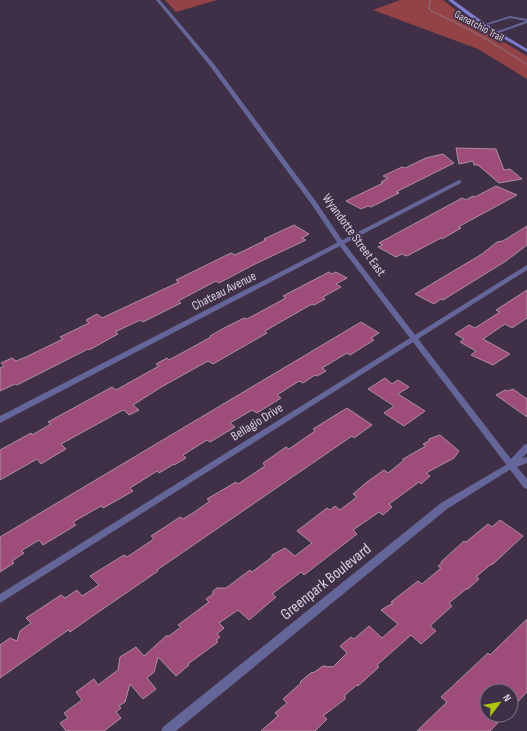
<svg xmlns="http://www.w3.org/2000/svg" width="527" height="731" font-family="'Sofia Sans Condensed',sans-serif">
<rect width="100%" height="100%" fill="#403047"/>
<g fill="#934345">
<polygon points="165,0 217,0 176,12"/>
<polygon points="400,0 443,0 471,22 527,56 527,79 478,49 373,10"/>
</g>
<g fill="#9e4d7a" stroke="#af8e9e">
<polygon points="456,148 496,149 504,170 510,169 522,179 499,183 478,165 474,165 473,161 459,164"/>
<polygon points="443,154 454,163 396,192 399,193 371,207 368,206 361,209 346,201 383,183 381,182 388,178 383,176 402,167 405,168 426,158"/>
<polygon points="496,186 517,195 458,227 461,228 442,239 441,238 407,256 402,254 396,257 378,247 383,245 379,243 462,198 466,200 473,196 475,197"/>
<polygon points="294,225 309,234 302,238 306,240 255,264 219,283 216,281 178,301 181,303 143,322 140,320 115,332 118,334 89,350 88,349 17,385 15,384 0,391 0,368 4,366 1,363 12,358 16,361 26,357 63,339 60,337 89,323 86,320 97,314 102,318 179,282 176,280 231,253 235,255 266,240 264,239"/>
<polygon points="527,226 527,245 506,261 443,300 441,299 434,304 415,294 482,254 497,242 503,241"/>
<polygon points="329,272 332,274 336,272 347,278 336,284 341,287 323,297 325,299 314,305 312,304 277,324 265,331 267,333 213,364 208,361 163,386 133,405 139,410 129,415 124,410 121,411 61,444 66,449 54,456 41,464 37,459 0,480 0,450 31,433 32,435 51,424 48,422 112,387 116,390 159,366 156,364 167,358 169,360 211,337 210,336 224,328 244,318 247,319 286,298 283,296"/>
<polygon points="527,290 527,318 512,328 505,324 483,339 510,354 493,365 471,355 476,351 460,342 464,339 455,334 469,325 475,328 500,312 496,310"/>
<polygon points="361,322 379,333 371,338 374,340 350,355 347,353 322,368 326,371 317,376 315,375 303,383 299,381 277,395 281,398 257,413 252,410 230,423 235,427 210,442 207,440 183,455 186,458 174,465 174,464 159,473 157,471 130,488 133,491 121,498 103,508 101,506 73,522 76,525 43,545 39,540 21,551 24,553 12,561 14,563 0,572 0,537"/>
<polygon points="385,378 392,384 398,380 409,387 398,394 425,411 404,426 384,413 394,406 368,389"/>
<polygon points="513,389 527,399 527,417 496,395 505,390 508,391"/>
<polygon points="347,408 372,425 354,438 352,436 157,570 158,571 97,613 70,632 68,630 0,678 0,645 10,638 17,641 20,631 31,623 26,618 61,595 65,598 77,590 82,596 99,585 90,576 124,555 127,557 154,539 151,536 168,525 180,517 183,519 193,513 210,501 207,499 236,482 238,484 265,466 263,463 276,454 286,447 289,449 315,431 313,429"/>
<polygon points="440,435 459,451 454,458 426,473 430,476 421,484 419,482 389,504 392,507 383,515 379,512 353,530 357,534 304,575 301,572 272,594 276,597 249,620 238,610 219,623 224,628 217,634 220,637 216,640 218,642 188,664 189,665 176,676 158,657 154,672 147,678 156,689 143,699 130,684 125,702 119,706 121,708 116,712 121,718 104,731 66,731 60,723 68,718 64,713 82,700 76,692 94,679 98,685 118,670 120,657 136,647 144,656 166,636 169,636 181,627 178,625 209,602 206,599 213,594 213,591 217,588 226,588 250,570 252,572 272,557 272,555 285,548 295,556 312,543 297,531 327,508 330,510 335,506 340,510 357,497 353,494 367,482 384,470 388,473 403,461 403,459 426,446 423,444 429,441 429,439"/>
<polygon points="500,520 523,536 493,564 490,565 476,577 479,579 468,589 466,589 449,603 452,606 430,626 436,631 421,644 411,635 377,665 379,667 358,686 357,685 345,695 345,699 323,716 327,719 315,731 261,731 278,716 275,713 287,703 283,699 301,683 300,682 312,672 313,673 323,666 333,667 347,653 340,646 351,637 354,639 369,626 382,638 398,624 381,610 393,603 391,602 418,581 422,584 441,568 438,566 442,563 441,562 464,541 466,542 488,524 492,527"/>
<polygon points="527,619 527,692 511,709 511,691 487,691 487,715 505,715 490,731 417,731 447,702 441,697 488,653 490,655"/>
</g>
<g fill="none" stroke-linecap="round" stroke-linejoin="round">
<path stroke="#8c7f92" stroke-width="1.5" stroke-dasharray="1 1" stroke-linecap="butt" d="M430,0L429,8L431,11C465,26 496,44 527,65"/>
<polygon fill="#646699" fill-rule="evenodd" points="510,16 527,19 527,23 496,34 494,33 495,32 526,21 510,18 484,26 482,25"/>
<g fill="#646699" fill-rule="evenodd">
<polygon points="459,180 461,181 461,183 0,423 0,416"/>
<polygon points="527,265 527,270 0,603 0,594"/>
<polygon points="511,462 514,463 516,465 514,467 447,509 176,731 161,731 163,727 441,503"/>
</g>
<polygon fill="#646699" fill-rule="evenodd" points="156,0 160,0 214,64 317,203 344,243 511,459 524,445 527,444 527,453 522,458 527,457 527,463 517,467 527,479 527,489 524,488 339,245 312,205 210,66"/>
<polygon fill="#7e7ed0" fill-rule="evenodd" points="448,0 453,0 486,24 527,49 527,52 482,26"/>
</g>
<g text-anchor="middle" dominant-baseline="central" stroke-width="3.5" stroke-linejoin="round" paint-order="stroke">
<g font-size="11" fill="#dad0de" stroke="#403047">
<text transform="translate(479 26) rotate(28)">Ganatchio Trail</text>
</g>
<g font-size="13" fill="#dad0de" stroke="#403047">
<text transform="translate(354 235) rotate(54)">Wyandotte Street East</text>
<text transform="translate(224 291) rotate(-27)">Chateau Avenue</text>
<text transform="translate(257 422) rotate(-32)">Bellagio Drive</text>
</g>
<g font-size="16" fill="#dad0de" stroke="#403047">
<text transform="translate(326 582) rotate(-39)">Greenpark Boulevard</text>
</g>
</g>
<g transform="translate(499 703) rotate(58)"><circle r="19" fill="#403047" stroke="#7e7083"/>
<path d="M0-3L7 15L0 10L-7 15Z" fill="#adc60e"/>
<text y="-6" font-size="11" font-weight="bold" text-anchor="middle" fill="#dad0de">N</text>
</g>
</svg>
